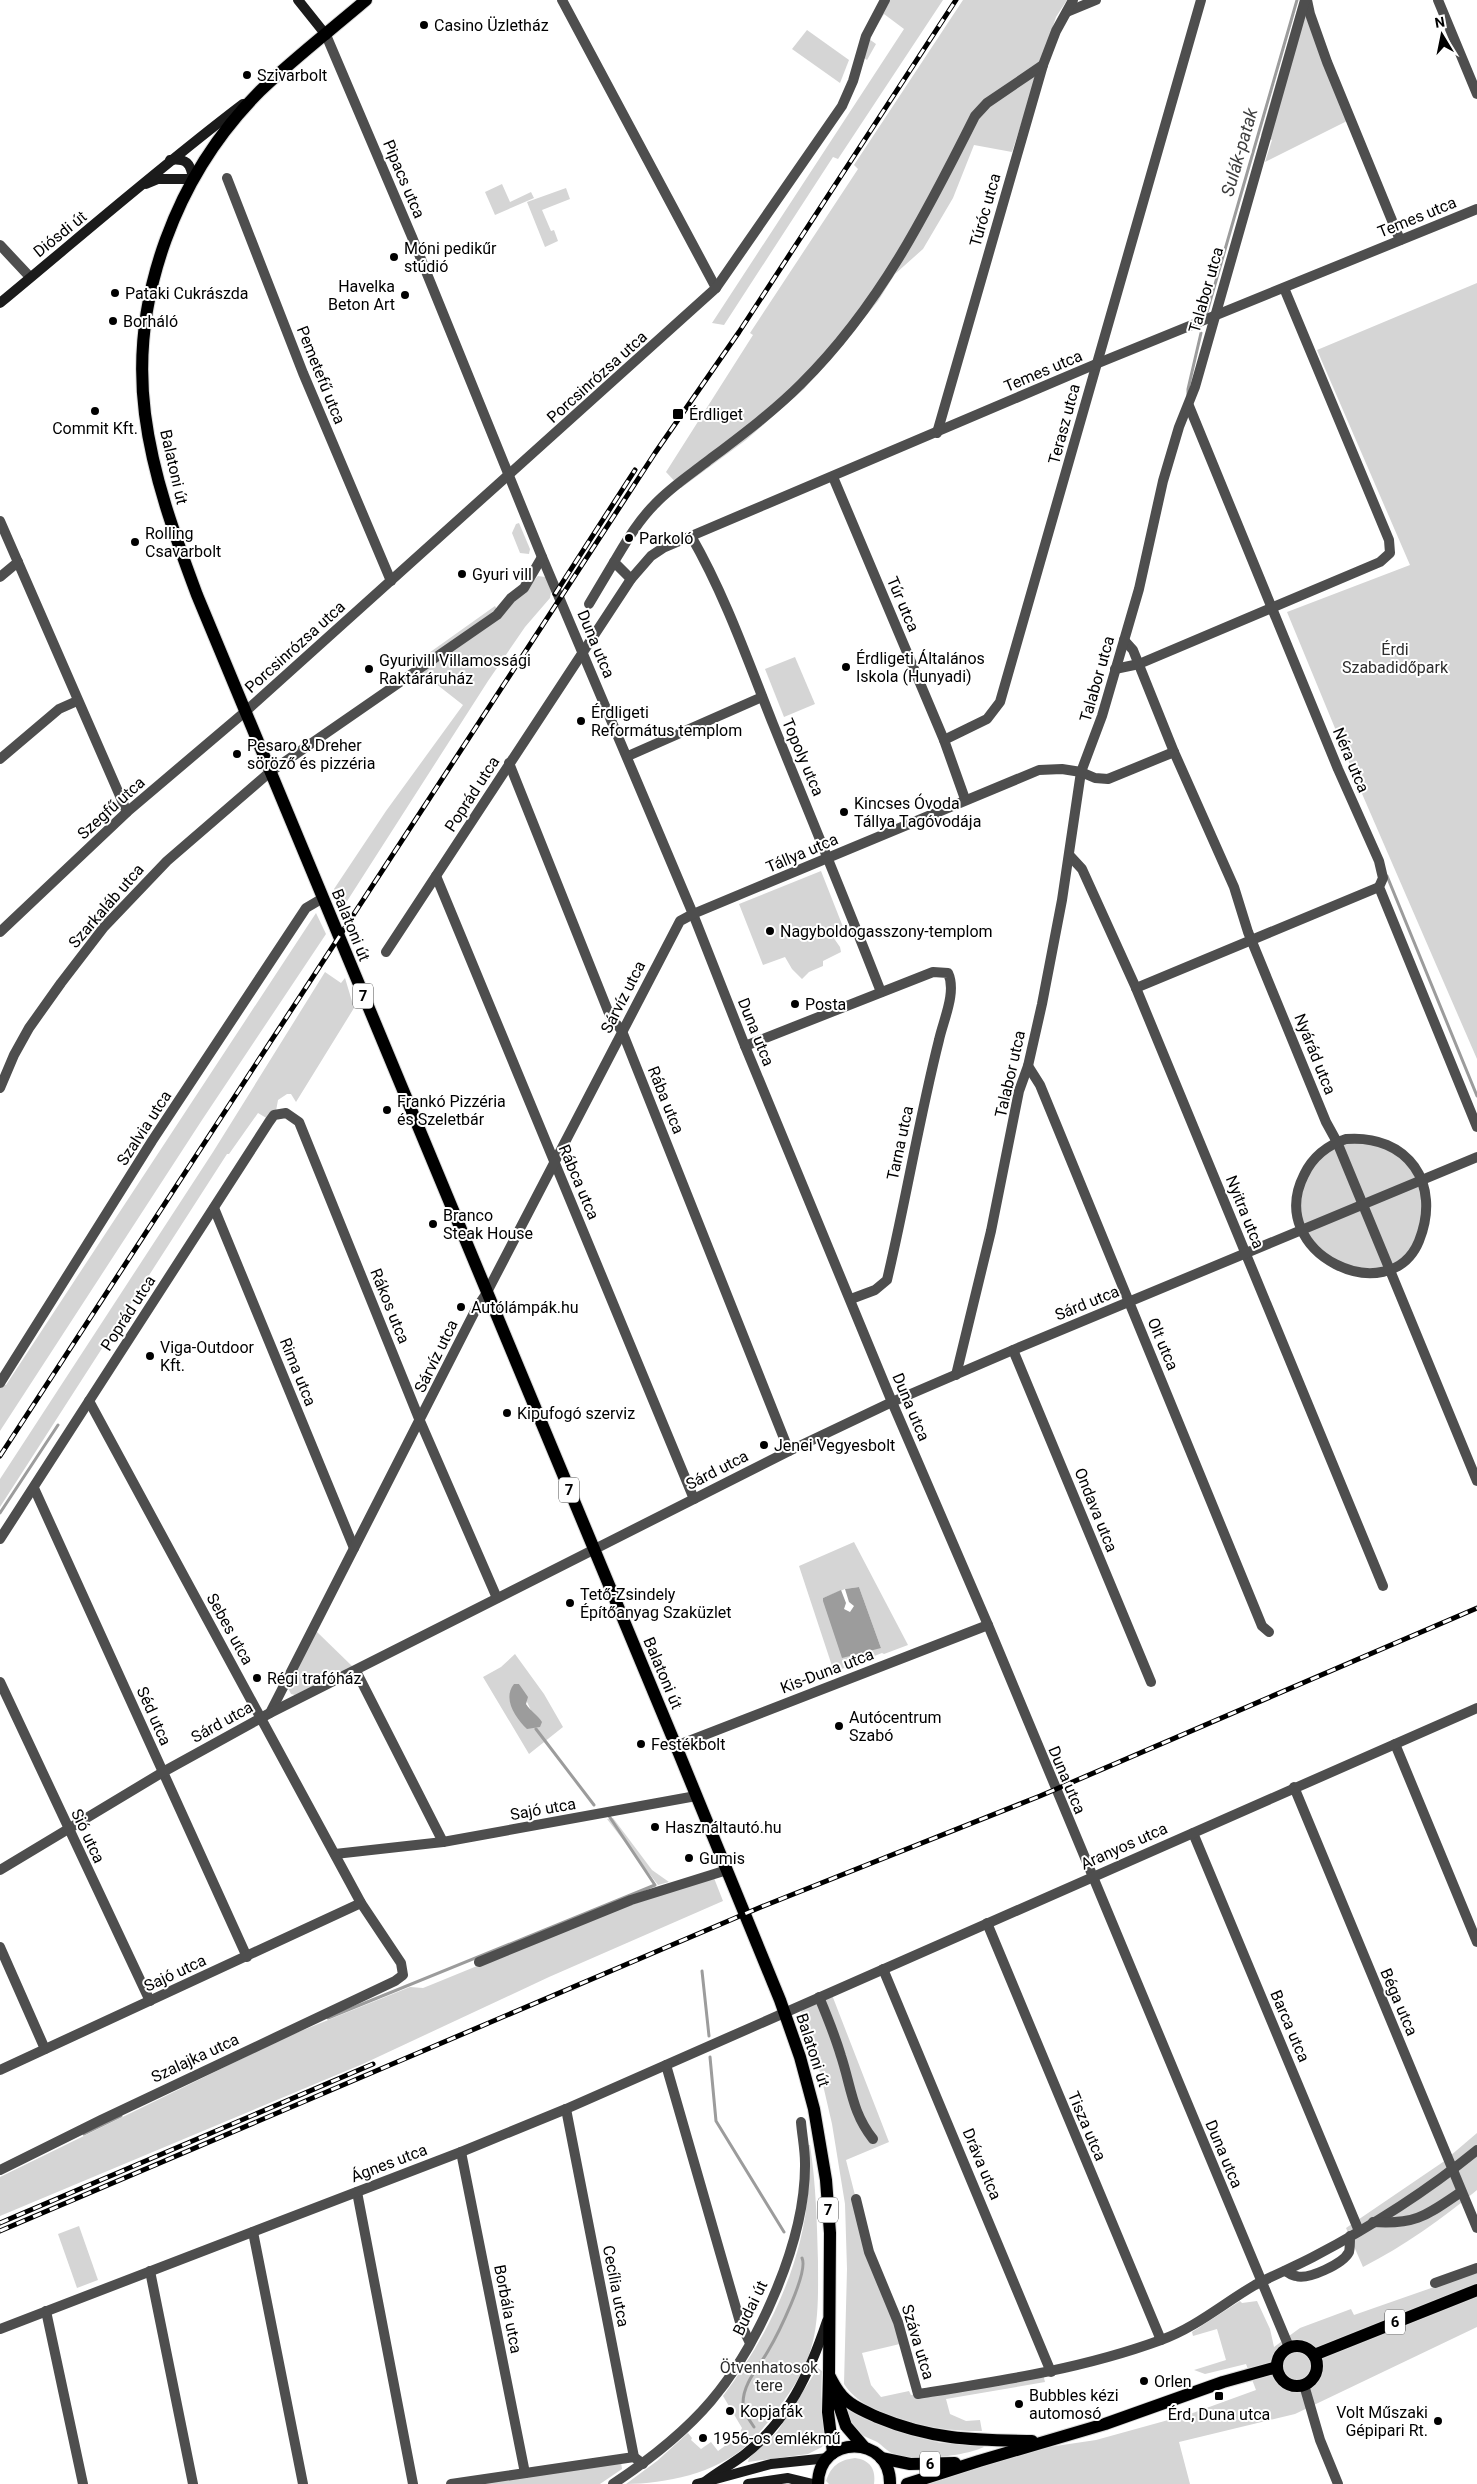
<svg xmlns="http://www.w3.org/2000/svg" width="1477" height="2484" font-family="Roboto,sans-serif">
<rect width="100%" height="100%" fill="#fff"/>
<g fill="#d5d5d5" fill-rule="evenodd">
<polygon points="888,0 943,0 838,159 833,157 724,325 712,323 904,29 884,14 869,39 876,44 867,60 863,57 870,32"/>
<polygon points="963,0 1067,0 1056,17 1012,152 974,145 953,198 923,249 895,274 878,301 852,333 804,389 746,440 681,488 666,472 753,335 750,333 858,169 854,165"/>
<polygon points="1298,7 1306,8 1347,121 1265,162 1272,140 1261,135"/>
<polygon points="807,30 849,60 840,83 792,49"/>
<polygon points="502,184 510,202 531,192 534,198 495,215 485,192"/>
<polygon points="566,188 570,199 542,210 551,231 554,230 558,241 545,247 527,202"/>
<polygon points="1477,283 1477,1059 1363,796 1287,612 1410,565 1317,350"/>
<polygon points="519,523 530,549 529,554 520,553 512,533 516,524"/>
<polygon points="538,576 545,577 548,581 551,592 550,598 525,627 488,681 342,909 334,889 386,811 463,705 412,665 495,606 501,616"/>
<polygon points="795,657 815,704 784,717 765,669"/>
<polygon points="821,871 845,932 833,937 840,947 841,952 823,961 823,966 809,972 802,979 792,969 785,957 763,965 739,904"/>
<polygon points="316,913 326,934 202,1120 0,1431 0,1382 6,1385"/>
<polygon points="325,972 341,983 345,978 354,1008 296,1102 291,1094 287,1094 278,1100 276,1111 268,1119 258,1113 229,1154 227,1154 0,1507 0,1479 213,1152"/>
<polygon points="1357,1138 1405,1156 1426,1200 1413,1252 1379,1272 1328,1261 1298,1221 1296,1200 1318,1155"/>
<path d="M854,1542L908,1645L884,1654L882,1653L834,1672L799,1566ZM859,1587L881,1648L823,1598L845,1589Z"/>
<polygon points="316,1631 353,1667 295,1695 291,1694 288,1688"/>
<path d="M515,1654L544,1694L563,1727L529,1754L483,1677L501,1667ZM519,1684L532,1713L537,1715L511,1705Z"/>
<polygon points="613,1818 652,1870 669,1882 658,1885 607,1819"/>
<path d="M714,1878L723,1901L549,1977L365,2063L0,2216V2177L286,2037L410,1987L423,1988L433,1984C526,1946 617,1906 714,1878Z"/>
<path d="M832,1995L889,2142L846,2160L856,2199L904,2343L862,2353L871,2385L881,2397L909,2391L911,2395L1043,2374L1045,2382L946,2399L950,2414L966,2421L980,2420L982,2431C941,2432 867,2420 844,2384L847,2269L845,2204L832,2124L820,2072L799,2016L803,2008Z"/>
<path d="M1477,2133V2190C1442,2219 1404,2246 1363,2267L1346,2228L1443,2162Z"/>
<path d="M807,2145H810C816,2184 817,2223 818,2262C818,2288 819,2316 813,2341C808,2363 798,2381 785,2399C774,2415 761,2432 746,2446C716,2473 665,2484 626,2484L657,2461L688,2433L692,2438L691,2440L701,2449L711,2442L718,2451L737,2437L742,2428L723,2396C767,2338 803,2265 808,2191C809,2176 808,2160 807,2145Z"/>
<polygon points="79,2226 98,2280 77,2288 58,2234"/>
<polygon points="1477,2272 1477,2327 1295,2414 1179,2442 1190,2484 923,2484 1049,2447 1096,2440 1190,2414 1256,2390 1246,2364 1205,2374 1194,2370 1226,2360 1217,2329 1193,2336 1192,2332 1240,2301 1242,2303 1257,2301 1270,2329 1274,2347 1300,2328 1351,2309 1354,2315"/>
<polygon points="818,2368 822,2371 821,2396 826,2437 822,2447 808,2454 748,2462 749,2458 777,2432"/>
<path d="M847,2410L913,2436L941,2443L981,2444L984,2447C965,2456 914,2462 894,2454C887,2452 882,2444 875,2441C857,2433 851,2431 847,2410Z"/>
<path d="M855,2458C870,2460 876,2469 874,2484H829L826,2481C831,2466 839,2460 855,2458Z"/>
<polygon points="621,2462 622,2469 600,2484 467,2484"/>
</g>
<g fill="#9c9c9c">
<polygon points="859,1587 881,1648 842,1658 823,1601 823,1598 841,1590 846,1603 844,1609 850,1612 854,1606 849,1602 845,1589"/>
<path d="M514,1684H519L528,1697L526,1704C531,1712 537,1714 542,1722L540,1727L527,1729C516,1718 502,1699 514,1684Z"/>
</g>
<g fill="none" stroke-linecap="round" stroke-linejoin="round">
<g stroke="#9c9c9c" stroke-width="3">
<polyline points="1207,312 1297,0"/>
<polyline points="1188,395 1188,389 1201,333"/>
<polyline points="1387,876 1477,1096"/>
<polyline points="0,1513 58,1425"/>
<polyline points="536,1729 594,1805"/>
<polyline points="702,1971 709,2036"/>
<polyline points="328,2018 655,1885 609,1816"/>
<polyline points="710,2057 716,2121 784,2232"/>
<polyline points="84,2134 121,2116"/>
<path d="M754,2427C749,2420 743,2411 743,2403C743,2383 759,2367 768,2351C777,2336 809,2272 802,2258"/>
</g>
<defs>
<g id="primary">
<path d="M366,0C331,30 293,59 260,91C177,174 130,297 145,414C153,477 175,536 197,595L676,1746L780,2000L800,2057L814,2109L826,2180L830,2233L829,2375L828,2412L833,2453"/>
<circle cx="1297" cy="2366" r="20"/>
<polyline points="1314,2355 1477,2290"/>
<path d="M829,2375C832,2381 835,2387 839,2392C848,2405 864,2411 877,2417C932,2440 974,2440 1032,2441"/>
<polyline points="833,2387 846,2426 864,2447"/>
<polyline points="881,2458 910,2464 955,2463"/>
<path d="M818,2484C818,2434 891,2434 890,2484"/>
<polyline points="907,2484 979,2461 1105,2424 1223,2382 1277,2367"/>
</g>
</defs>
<use href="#primary" stroke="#dbdbdb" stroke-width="14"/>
<g stroke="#4e4e4e" stroke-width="10">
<polyline points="562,0 716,288"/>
<polyline points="1307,0 1310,14 1327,62 1400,240"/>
<polyline points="1438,0 1477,94"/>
<polyline points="1067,12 1096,0"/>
<polyline points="326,35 412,237 542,557 693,914 745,1046 892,1402 988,1625 1289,2347"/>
<polyline points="227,178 303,373 391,581"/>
<polyline points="0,245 30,277"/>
<polyline points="1189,406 1338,769 1379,861 1383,878 1379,887 1477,1127"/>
<polyline points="937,433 1043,65 1056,31 1073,0"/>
<polyline points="833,477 944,740 965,799"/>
<polyline points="0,521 127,812"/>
<path d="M691,536C725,595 748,661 773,724C809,813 846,902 881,992"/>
<polyline points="0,577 18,562"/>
<path d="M631,579L614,562C626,542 638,521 655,504C670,488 688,476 705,463C738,438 772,413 801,384C879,307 927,212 975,116L987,103L1043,65"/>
<polyline points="589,604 614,562"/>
<polyline points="1124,640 1133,650 1174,752 1234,887 1248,932 1326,1122 1337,1142 1477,1481"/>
<polyline points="1115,669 1139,664 1354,573 1380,562 1390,553 1389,540 1284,288"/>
<polyline points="944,740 987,719 1000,702 1201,0"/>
<polyline points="628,756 762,697"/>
<polyline points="0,759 59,709 77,701"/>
<polyline points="509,763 610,1016 622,1031 789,1451"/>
<polyline points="1070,856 1082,869 1136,988 1383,1586"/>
<polyline points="436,876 694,1499"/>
<polyline points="0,932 127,812 246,711 716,288 842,106 853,81 866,36 885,0"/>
<polyline points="386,952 631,579 651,556 663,548 1096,364 1477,209"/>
<polyline points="1136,988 1379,887"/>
<path d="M745,1046L933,972L948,973C957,992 943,1021 939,1040C919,1119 906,1200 887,1280L875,1290L851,1299"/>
<polyline points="1028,1066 1040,1085 1262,1626 1269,1632"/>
<polyline points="0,1088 14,1055 29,1028 61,983 104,927 167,861 270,772 497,615 511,598 524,588 542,557"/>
<path d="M1346,1139C1408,1134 1442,1184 1419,1241C1390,1312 1264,1254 1304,1175C1312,1158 1327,1145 1346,1139Z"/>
<polyline points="214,1208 354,1548"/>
<polyline points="1013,1350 1151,1682"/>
<polyline points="956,1375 991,1231 1019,1091 1028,1066 1042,1004 1062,900 1081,772 1102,716 1139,589 1163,481 1179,427 1195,387 1305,0"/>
<polyline points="0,1383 152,1141 306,908 323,898"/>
<polyline points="34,1488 247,1957"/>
<polyline points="0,1539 269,1122 274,1115 286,1113 299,1122 420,1421 497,1598"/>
<polyline points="356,1671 443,1842"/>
<polyline points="0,1682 150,2001"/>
<polyline points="270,1713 476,1309 486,1294 680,921 693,914 1039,770 1062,769 1081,772 1095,778 1108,779 1174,752"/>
<polyline points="1395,1744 1477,1942"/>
<polyline points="676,1746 988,1625"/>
<polyline points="1294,1787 1477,2228"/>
<polyline points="1193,1833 1359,2231"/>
<polyline points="335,1854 443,1842 696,1796"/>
<polyline points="0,1870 163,1772 270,1713 789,1451 892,1402 1013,1350 1477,1157"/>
<polyline points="987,1923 1161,2340"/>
<polyline points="0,1947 45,2049"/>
<polyline points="479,1962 631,1900 727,1870"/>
<polyline points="883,1969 1051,2372"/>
<path d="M819,1997C827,2016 835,2036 841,2056C851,2086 852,2113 873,2139"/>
<polyline points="666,2065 740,2322 750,2343"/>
<polyline points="0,2070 361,1903"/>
<polyline points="566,2109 634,2457 643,2464"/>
<polyline points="461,2152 525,2473"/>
<polyline points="0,2170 101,2120 395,1981 403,1975 401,1963 361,1903 89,1401"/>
<polyline points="357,2192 413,2484"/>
<path d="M856,2199L869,2252L898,2322L918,2394C1000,2381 1082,2369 1161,2340C1195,2328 1224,2303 1255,2285C1274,2275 1294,2267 1313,2257C1370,2227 1427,2191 1477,2150"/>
<path d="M1373,2222C1416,2225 1427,2215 1461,2192"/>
<polyline points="253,2232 303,2484"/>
<polyline points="150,2271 193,2484"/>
<path d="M1285,2271C1288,2272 1292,2276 1296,2276C1308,2280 1343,2264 1349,2252C1350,2248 1350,2241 1350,2236"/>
<polyline points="1435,2283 1477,2268"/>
<polyline points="46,2311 83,2484"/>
<polyline points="0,2329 461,2152 566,2109 1477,1708"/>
<polyline points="1304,2385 1320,2440 1338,2484"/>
<polyline points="451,2484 634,2457"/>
<path d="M613,2484C649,2460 683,2434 711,2401C760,2343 806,2239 805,2163C805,2149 802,2135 801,2122"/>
</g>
<g stroke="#1b1b1b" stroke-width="10">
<polyline points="298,0 326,35"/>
<path d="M146,184L158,179H193C191,163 186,158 170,160"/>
<path d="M0,303C81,236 160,167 243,104"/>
<path d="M706,2481C718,2472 732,2464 744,2455C788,2421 810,2372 827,2321"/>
<polyline points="697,2484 771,2464 828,2458"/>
<polyline points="748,2484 788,2478 813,2484"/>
</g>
<use href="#primary" stroke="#000" stroke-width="12"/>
<defs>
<g id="rail">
<polyline points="555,594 635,470"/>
<polyline points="0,1456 655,453 739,332 956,0"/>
<polyline points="0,2223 373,2064"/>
<polyline points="0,2231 761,1907 1040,1796 1477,1608"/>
</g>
</defs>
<use href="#rail" stroke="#000" stroke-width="5"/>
<use href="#rail" stroke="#fff" stroke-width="3" stroke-dasharray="9" stroke-linecap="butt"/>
</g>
<g fill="#000" stroke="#fff" stroke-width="2">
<circle cx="424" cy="25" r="5"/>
<circle cx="247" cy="75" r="5"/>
<circle cx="394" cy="257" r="5"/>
<circle cx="115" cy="293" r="5"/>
<circle cx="405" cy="295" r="5"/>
<circle cx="113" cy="321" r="5"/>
<circle cx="95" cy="411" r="5"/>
<rect x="672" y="408" width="12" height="12" rx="2.5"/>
<circle cx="629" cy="538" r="5"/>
<circle cx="135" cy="542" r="5"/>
<circle cx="462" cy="574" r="5"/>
<circle cx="846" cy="667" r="5"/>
<circle cx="369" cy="669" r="5"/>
<circle cx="581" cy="721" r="5"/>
<circle cx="237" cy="754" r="5"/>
<circle cx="844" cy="812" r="5"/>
<circle cx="770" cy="931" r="5"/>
<circle cx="795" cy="1004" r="5"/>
<circle cx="387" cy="1110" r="5"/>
<circle cx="433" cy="1224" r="5"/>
<circle cx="461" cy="1307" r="5"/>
<circle cx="150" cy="1356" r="5"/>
<circle cx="507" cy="1413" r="5"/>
<circle cx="764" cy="1445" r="5"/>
<circle cx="570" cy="1603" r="5"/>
<circle cx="257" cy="1678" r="5"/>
<circle cx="839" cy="1726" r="5"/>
<circle cx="641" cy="1744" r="5"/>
<circle cx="655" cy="1827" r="5"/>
<circle cx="689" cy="1858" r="5"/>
<circle cx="1144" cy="2381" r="5"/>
<rect x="1214" y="2391" width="10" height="10" rx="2.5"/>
<circle cx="1019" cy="2404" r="5"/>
<circle cx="730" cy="2411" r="5"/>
<circle cx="1438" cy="2421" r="5"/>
<circle cx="703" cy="2438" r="5"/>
</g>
<g text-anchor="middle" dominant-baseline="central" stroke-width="4" stroke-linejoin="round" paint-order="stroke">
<g fill="#fff" stroke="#4c4c4c" stroke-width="1">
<rect x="353" y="983.5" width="20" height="25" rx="4"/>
<rect x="559" y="1477.5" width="20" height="25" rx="4"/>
<rect x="818" y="2197.5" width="20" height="25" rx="4"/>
<rect x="1385" y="2309.5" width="20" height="25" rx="4"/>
<rect x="920" y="2451.5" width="20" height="25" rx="4"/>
</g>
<g font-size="15" font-weight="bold" fill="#000">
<text x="363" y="996">7</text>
<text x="569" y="1490">7</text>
<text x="828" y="2210">7</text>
<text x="1395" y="2322">6</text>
<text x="930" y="2464">6</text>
</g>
<g font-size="16" fill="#000" stroke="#fff" text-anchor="start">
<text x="434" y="25">Casino Üzletház</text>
<text x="257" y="75">Szivarbolt</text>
<text x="404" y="248">Móni pedikűr<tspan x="404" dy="18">stúdió</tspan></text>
<text x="395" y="286" text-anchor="end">Havelka<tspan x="395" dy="18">Beton Art</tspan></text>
<text x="125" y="293">Pataki Cukrászda</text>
<text x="123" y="321">Borháló</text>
<text x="689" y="414">Érdliget</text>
<text x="95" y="428" text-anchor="middle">Commit Kft.</text>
<text x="145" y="533">Rolling<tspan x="145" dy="18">Csavarbolt</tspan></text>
<text x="639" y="538">Parkoló</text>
<text x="472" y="574">Gyuri vill</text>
<text x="856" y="658">Érdligeti Általános<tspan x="856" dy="18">Iskola (Hunyadi)</tspan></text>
<text x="379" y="660">Gyurivill Villamossági<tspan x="379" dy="18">Raktáráruház</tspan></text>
<text x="591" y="712">Érdligeti<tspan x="591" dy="18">Református templom</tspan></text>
<text x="247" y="745">Pesaro &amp; Dreher<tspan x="247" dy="18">söröző és pizzéria</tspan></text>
<text x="854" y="803">Kincses Óvoda<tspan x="854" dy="18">Tállya Tagóvodája</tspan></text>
<text x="780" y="931">Nagyboldogasszony-templom</text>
<text x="805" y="1004">Posta</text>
<text x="397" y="1101">Frankó Pizzéria<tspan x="397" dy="18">és Szeletbár</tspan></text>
<text x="443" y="1215">Branco<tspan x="443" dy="18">Steak House</tspan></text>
<text x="471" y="1307">Autólámpák.hu</text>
<text x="160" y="1347">Viga-Outdoor<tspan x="160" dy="18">Kft.</tspan></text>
<text x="517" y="1413">Kipufogó szerviz</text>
<text x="774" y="1445">Jenei Vegyesbolt</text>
<text x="580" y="1594">Tető-Zsindely<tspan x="580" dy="18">Építőanyag Szaküzlet</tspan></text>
<text x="267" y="1678">Régi trafóház</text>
<text x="849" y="1717">Autócentrum<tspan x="849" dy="18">Szabó</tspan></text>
<text x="651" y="1744">Festékbolt</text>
<text x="665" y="1827">Használtautó.hu</text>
<text x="699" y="1858">Gumis</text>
<text x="1154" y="2381">Orlen</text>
<text x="1029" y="2395">Bubbles kézi<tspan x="1029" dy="18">automosó</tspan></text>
<text x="740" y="2411">Kopjafák</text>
<text x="1428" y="2412" text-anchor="end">Volt Műszaki<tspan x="1428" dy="18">Gépipari Rt.</tspan></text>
<text x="1219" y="2414" text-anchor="middle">Érd, Duna utca</text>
<text x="713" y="2438">1956-os emlékmű</text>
</g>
<g font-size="16" fill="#000" stroke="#fff">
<text transform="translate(404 179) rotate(67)">Pipacs utca</text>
<text transform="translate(985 210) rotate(-74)">Túróc utca</text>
<text transform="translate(1417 217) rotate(-22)">Temes utca</text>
<text transform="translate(60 234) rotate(-39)">Diósdi út</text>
<text transform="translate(1206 290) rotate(-74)">Talabor utca</text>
<text transform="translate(1043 371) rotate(-23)">Temes utca</text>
<text transform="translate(321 375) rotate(68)">Pemetefű utca</text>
<text transform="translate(597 377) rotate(-42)">Porcsinrózsa utca</text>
<text transform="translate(1064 424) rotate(-75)">Terasz utca</text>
<text transform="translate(174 467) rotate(77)">Balatoni út</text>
<text transform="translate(903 604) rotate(67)">Túr utca</text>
<text transform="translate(596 644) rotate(67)">Duna utca</text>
<text transform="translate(295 647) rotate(-42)">Porcsinrózsa utca</text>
<text transform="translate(1097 679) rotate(-74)">Talabor utca</text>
<text transform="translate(803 757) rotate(67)">Topoly utca</text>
<text transform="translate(1351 760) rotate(67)">Néra utca</text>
<text transform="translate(472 794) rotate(-57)">Poprád utca</text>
<text transform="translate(111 808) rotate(-42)">Szegfű utca</text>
<text transform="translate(802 853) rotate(-23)">Tállya utca</text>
<text transform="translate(106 906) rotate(-49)">Szarkaláb utca</text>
<text transform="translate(351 925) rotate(68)">Balatoni út</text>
<text transform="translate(623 997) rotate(-63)">Sárvíz utca</text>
<text transform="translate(756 1032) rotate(68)">Duna utca</text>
<text transform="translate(1315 1054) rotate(68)">Nyárád utca</text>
<text transform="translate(1010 1074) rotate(-77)">Talabor utca</text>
<text transform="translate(666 1100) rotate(68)">Rába utca</text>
<text transform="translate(144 1128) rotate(-57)">Szalvia utca</text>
<text transform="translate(900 1143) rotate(-78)">Tarna utca</text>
<text transform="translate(579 1182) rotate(67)">Rábca utca</text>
<text transform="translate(1245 1212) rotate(68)">Nyitra utca</text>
<text transform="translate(1087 1303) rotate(-22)">Sárd utca</text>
<text transform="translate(390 1306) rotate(68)">Rákos utca</text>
<text transform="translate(128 1313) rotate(-57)">Poprád utca</text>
<text transform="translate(1163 1344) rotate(67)">Olt utca</text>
<text transform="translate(436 1356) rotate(-64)">Sárvíz utca</text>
<text transform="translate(298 1372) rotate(68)">Rima utca</text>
<text transform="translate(911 1407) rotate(67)">Duna utca</text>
<text transform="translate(717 1470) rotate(-27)">Sárd utca</text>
<text transform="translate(1096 1510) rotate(68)">Ondava utca</text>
<text transform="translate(230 1629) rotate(61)">Sebes utca</text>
<text transform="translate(827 1671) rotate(-21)">Kis-Duna utca</text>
<text transform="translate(663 1673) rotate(67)">Balatoni út</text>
<text transform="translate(154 1716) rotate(66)">Séd utca</text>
<text transform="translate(222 1722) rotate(-29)">Sárd utca</text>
<text transform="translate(1067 1780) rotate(67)">Duna utca</text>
<text transform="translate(543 1809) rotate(-10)">Sajó utca</text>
<text transform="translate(88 1836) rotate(65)">Sió utca</text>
<text transform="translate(1124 1846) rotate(-24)">Aranyos utca</text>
<text transform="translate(175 1973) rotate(-25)">Sajó utca</text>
<text transform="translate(1399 2002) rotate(67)">Béga utca</text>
<text transform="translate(1290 2026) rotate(67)">Barca utca</text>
<text transform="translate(813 2050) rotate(72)">Balatoni út</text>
<text transform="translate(195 2058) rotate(-25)">Szalajka utca</text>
<text transform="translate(1087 2126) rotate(67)">Tisza utca</text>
<text transform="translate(1224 2154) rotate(67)">Duna utca</text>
<text transform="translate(389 2163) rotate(-21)">Ágnes utca</text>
<text transform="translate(982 2164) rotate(67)">Dráva utca</text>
<text transform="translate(616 2286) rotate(79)">Cecília utca</text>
<text transform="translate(750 2308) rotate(-64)">Budai út</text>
<text transform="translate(508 2309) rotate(79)">Borbála utca</text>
<text transform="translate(918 2342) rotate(73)">Száva utca</text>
</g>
<g font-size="16" fill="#2c2c2c" stroke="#fff">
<text x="1395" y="649">Érdi<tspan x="1395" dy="18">Szabadidőpark</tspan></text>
<text x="769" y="2367">Ötvenhatosok<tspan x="769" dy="18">tere</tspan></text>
</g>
<g font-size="18" font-style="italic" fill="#3d3d3d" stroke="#fff">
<text transform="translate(1239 152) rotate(-74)">Sulák-patak</text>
</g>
</g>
<g transform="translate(1442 35) rotate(350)" stroke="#ffffff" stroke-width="4" paint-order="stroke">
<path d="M0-4L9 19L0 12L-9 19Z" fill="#000000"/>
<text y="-8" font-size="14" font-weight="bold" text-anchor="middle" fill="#000000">N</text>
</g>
</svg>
